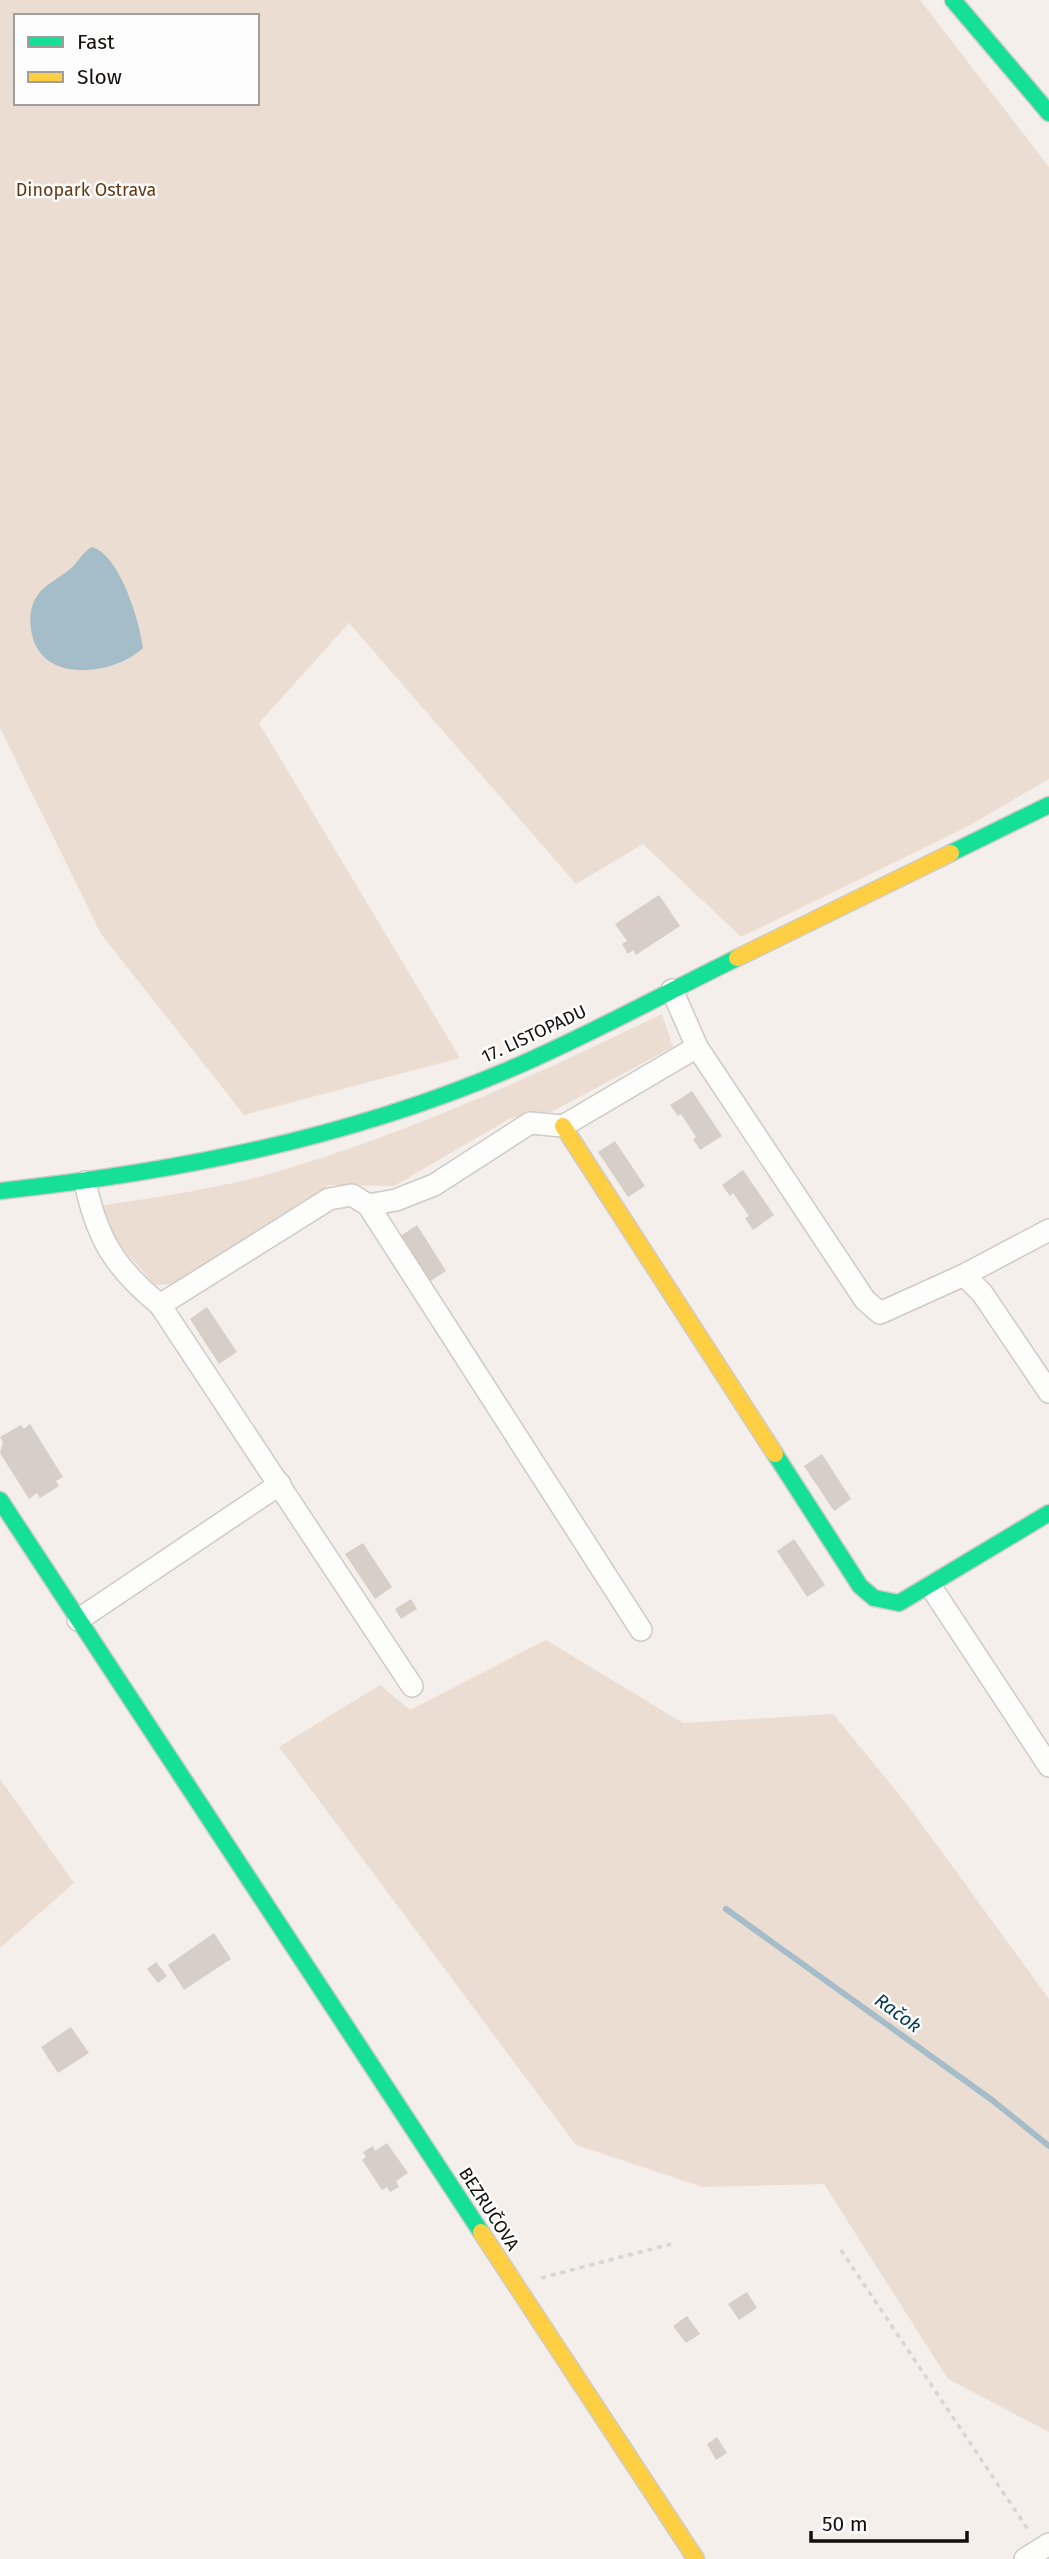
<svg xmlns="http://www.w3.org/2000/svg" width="1049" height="2559" font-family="'Fira Sans',sans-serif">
<rect width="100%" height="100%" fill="#f4efeb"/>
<g fill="#ecddd3" fill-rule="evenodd">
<path d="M0,0H920L1049,167V779L963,829L741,937L643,844L576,884L349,623L259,723L460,1058L244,1115L101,934L0,728ZM16,16H257V103H16Z"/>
<path d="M662,1014L673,1047L553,1111L511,1118L394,1186L329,1185L172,1284L155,1285L104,1227L99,1206C164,1196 230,1187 293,1167C420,1128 542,1072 662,1014Z"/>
<polygon points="546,1640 683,1723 833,1714 907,1804 1049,1999 1049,2432 948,2379 824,2184 702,2187 576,2145 279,1747 380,1685 410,1710"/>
<polygon points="0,1779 74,1883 0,1948"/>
</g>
<path fill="#a4bdc9" d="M92,547C120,555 140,622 143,648C112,677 37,684 31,629C29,615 31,604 39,593C47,584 60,577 69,570C78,563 82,552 92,547Z"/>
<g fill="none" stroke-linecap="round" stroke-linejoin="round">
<polyline stroke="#a4bdc9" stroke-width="6" points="726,1909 992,2100 1049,2146"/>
</g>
<g fill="#d7cec8">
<polygon points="659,895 680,926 636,955 633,950 628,954 622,944 627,941 615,924"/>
<polygon points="692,1091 722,1136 700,1150 693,1139 696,1137 681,1114 678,1116 670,1105"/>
<polygon points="615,1141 645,1186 628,1197 598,1152"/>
<polygon points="743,1170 774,1215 753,1230 745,1218 749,1216 733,1193 730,1196 722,1185"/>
<polygon points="417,1225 446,1271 429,1282 399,1237"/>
<polygon points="207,1307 237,1352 219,1364 190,1319"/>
<polygon points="30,1424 63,1477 56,1481 59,1486 40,1498 37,1493 29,1499 0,1453 3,1442 0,1437 21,1425 24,1429"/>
<polygon points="822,1454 851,1499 834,1511 804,1466"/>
<polygon points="794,1539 825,1585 807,1597 777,1551"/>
<polygon points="363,1543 392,1587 375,1599 345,1554"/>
<polygon points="411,1599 417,1609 401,1619 395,1609"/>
<polygon points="214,1933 231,1959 184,1990 168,1965"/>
<polygon points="156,1962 167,1976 158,1983 147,1969"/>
<polygon points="71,2027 89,2053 58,2073 41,2047"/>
<polygon points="387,2143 408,2173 396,2181 399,2187 390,2192 387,2187 382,2190 362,2160 366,2157 363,2152 373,2146 375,2151"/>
<polygon points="747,2292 757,2308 739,2320 728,2304"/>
<polygon points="687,2316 700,2334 686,2343 673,2326"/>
<polygon points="717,2437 727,2453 716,2460 707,2444"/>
</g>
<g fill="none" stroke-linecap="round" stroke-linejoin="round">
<defs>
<g id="street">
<polyline points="672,990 697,1047 865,1300 880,1313 964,1275 1049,1230"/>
<path d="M85,1182C97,1239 115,1268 160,1305L412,1686"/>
<polyline points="368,1205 396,1200 434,1185 530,1123 563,1126 697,1047"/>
<polyline points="964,1275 982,1293 1049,1392"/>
<polyline points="160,1305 329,1199 352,1195 368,1205 641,1630"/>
<polyline points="931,1587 1049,1766"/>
<polyline points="78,1620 280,1484"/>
<polyline points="1025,2559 1049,2544"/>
</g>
<g id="fast">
<polyline points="953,0 1049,113"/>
<polyline points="951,853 1049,805"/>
<path d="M0,1191C175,1172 345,1139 508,1070C586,1037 661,995 737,958"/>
<polyline points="775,1454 860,1586 874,1598 899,1603 1049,1513"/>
<polyline points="0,1500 481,2232"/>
</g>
<g id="slow">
<polyline points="737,958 951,853"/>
<polyline points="563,1126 775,1454"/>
<polyline points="481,2232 696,2559"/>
</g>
</defs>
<use href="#street" stroke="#cecac7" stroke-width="24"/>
<use href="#fast" stroke="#cecac7" stroke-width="19"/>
<use href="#slow" stroke="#cecac7" stroke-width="19"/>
<g stroke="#d7d6d4" stroke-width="3.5" stroke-dasharray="5 5" stroke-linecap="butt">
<polyline points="841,2250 1029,2531"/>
<polyline points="541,2278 671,2244"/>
</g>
<use href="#street" stroke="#fdfdfc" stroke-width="21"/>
<use href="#fast" stroke="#16e098" stroke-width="16"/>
<use href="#slow" stroke="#ffcf43" stroke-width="16"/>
</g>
<g text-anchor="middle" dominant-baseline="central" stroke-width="5" stroke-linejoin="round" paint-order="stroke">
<g font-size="18" fill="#633812" stroke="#fdfdfd">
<text x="86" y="190">Dinopark Ostrava</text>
</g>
<g font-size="18" fill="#130f0d" stroke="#fdfdfd">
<text transform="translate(534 1034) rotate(-25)">17. LISTOPADU</text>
<text transform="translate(489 2209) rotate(57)">BEZRUČOVA</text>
</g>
<g font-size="19" font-style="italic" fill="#00394d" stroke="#fdfdfd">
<text transform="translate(898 2013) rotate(36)">Račok</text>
</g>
</g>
<rect x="14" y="14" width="245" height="91" fill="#fdfdfd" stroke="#9f9e9d" stroke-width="2"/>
<rect x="28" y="37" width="35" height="10" fill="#16e098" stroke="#9f9e9d" stroke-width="2"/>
<text x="77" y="49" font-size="21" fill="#130f0d">Fast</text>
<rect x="28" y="72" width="35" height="10" fill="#ffcf43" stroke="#9f9e9d" stroke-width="2"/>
<text x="77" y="84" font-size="21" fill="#130f0d">Slow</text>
<path d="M811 2531v10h156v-10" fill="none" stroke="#130f0d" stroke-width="3.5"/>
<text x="822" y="2531" font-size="21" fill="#130f0d" stroke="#fdfdfd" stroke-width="5" paint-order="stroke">50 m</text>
</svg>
